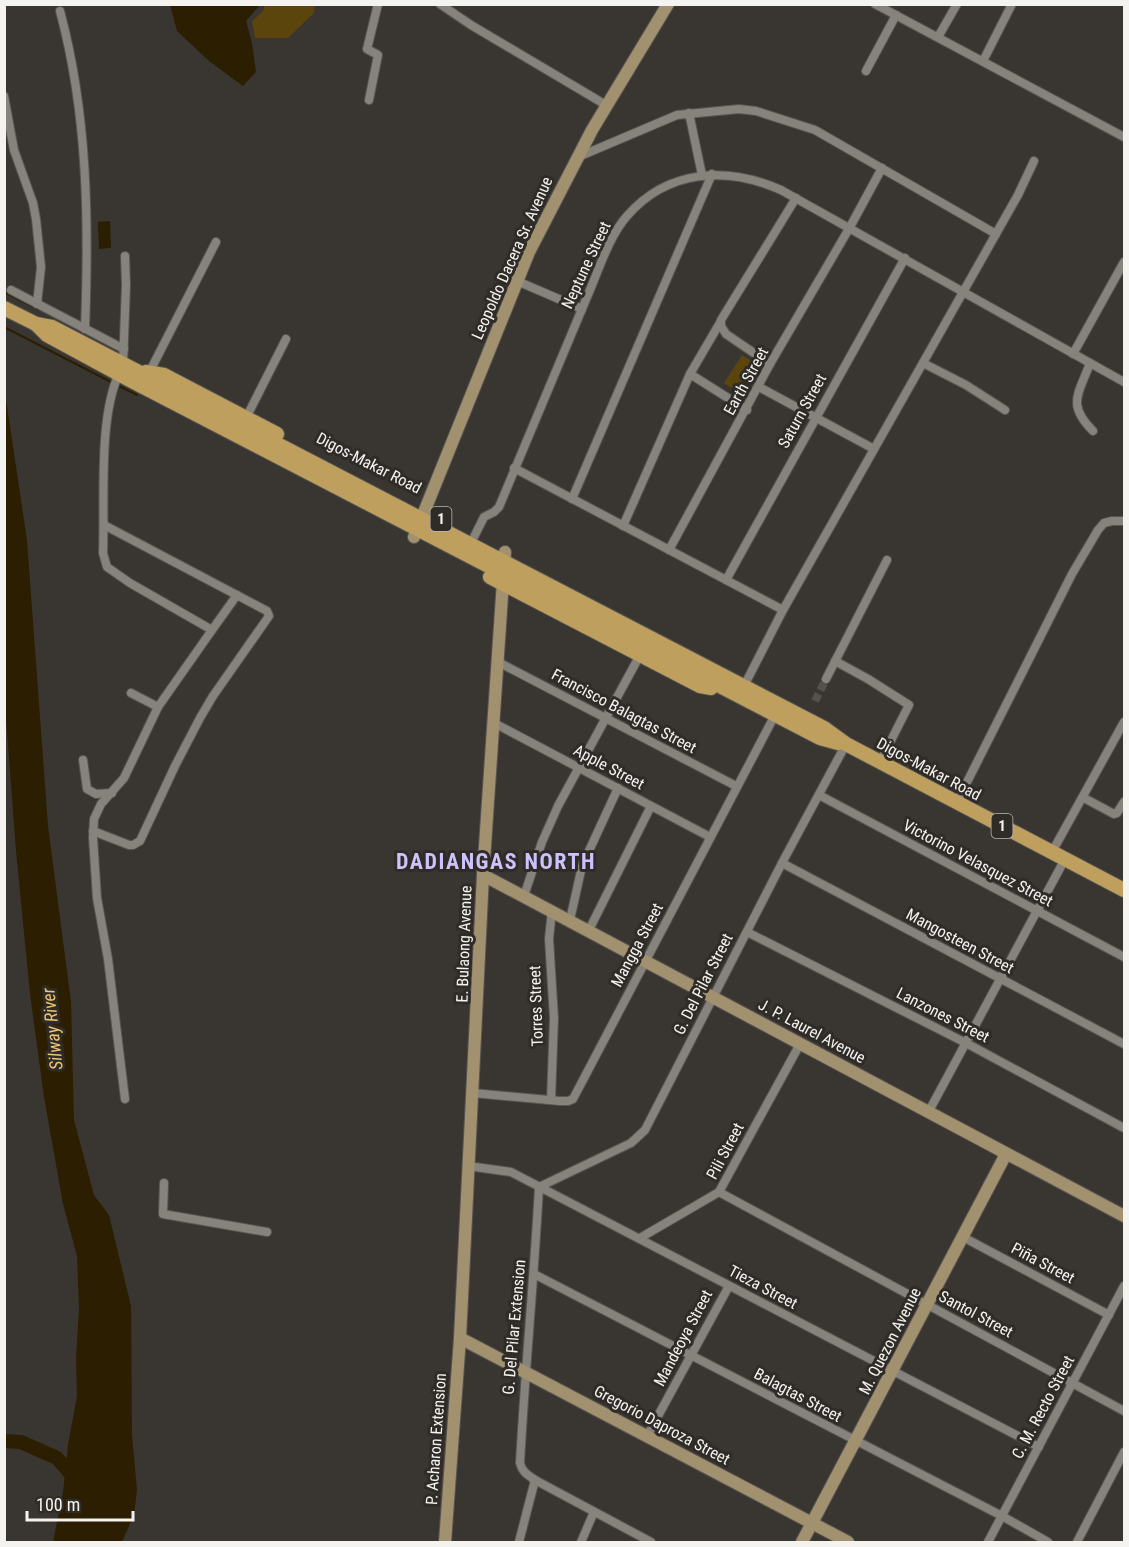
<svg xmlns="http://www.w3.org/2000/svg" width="1129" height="1547" font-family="'Roboto Condensed',sans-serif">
<rect width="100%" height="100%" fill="#393632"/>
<g fill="#5c440d">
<polygon points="264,5 315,5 314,13 288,38 255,38 252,21 264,10"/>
<polygon points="742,355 759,366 741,394 724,383"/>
</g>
<g fill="#2c1e00">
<polygon points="170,5 260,5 246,21 252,43 256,72 243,86 209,61 177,31"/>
<polygon points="110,221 111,248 99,249 98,222"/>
<polygon points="5,393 27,540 48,826 71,1002 74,1120 94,1195 109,1215 131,1306 132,1435 137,1490 134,1515 122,1542 53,1542 63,1492 68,1445 77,1396 76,1358 79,1309 77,1256 63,1204 44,1097 30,994 16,851 4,692"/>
</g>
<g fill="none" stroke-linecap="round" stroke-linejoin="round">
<g stroke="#2c1e00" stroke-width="2">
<polyline points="4,292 40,310"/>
<polyline points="4,327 111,382"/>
<polyline points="119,386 137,395"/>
</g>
<polyline stroke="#2c1e00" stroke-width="14" points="4,1441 21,1442 57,1458 76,1480"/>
<polyline stroke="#55524e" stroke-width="8" stroke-dasharray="8 4" stroke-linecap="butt" points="815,701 826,679"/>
<defs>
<g id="street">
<polyline points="440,4 471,25 606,105"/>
<polyline points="875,4 1124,137"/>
<path d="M60,11C88,115 89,223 85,329"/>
<polyline points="938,37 957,4"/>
<polyline points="983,61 1012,4"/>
<polyline points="866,71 896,15"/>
<polyline points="4,96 14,150 33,203 36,219 41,267 37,304"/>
<polyline points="369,100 378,55 367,49 378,4"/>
<polyline points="689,113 702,175"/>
<polyline points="578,157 677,115 739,109 756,111 815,130 996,234"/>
<polyline points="517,281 582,309"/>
<polyline points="11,290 124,349"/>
<polyline points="1073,354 1124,262"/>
<polyline points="923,363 966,385 1005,410"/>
<path d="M1090,363C1079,394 1066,404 1093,431"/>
<polyline points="770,364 726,334 721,326 721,320 796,198"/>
<polyline points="123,365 126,285 125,256"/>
<polyline points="149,373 216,242"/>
<path d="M119,374C98,417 105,503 103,553L107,567L130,583L212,630L158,707L124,778L101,804L94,819L93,838L97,898L108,959L125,1099"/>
<polyline points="690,374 721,321"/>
<polyline points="759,387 874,449"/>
<polyline points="246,418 286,339"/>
<polyline points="514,468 783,610"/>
<polyline points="572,499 712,174"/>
<polyline points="623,526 690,374 747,410"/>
<path d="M474,537L484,517L494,512L499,507C528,437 557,367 587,297C598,272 609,236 627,216C668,169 727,166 781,190L1124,382"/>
<polyline points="669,550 770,364 850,227 882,168"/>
<polyline points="726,580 905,258"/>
<polyline points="212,630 237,595"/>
<polyline points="835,661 868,679 909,705 880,762"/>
<polyline points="498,662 736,786"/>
<polyline points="826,679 887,560"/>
<polyline points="743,688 783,610 1018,195 1034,161"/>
<polyline points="131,693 158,707"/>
<polyline points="494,723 710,837"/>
<polyline points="83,760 87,789 96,794 112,793"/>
<polyline points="819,795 1124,957"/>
<polyline points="1084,798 1114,814 1117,813 1124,802"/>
<polyline points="957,802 1072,574 1098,530 1104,523 1112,521 1124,521"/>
<polyline points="93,831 129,845 133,845 140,841 175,766 200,718 213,696 269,616 267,611 104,525"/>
<polyline points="1052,852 1124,722"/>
<polyline points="782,863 1124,1044"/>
<polyline points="524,896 542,842 558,806 640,655"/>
<polyline points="570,920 582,866 618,788"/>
<polyline points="589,930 651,806"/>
<polyline points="747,932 966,1043 1124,1128"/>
<polyline points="473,1093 560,1101 568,1101 573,1099 775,715"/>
<polyline points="551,1100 554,1018 549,939 552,910"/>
<polyline points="929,1111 1065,859"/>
<polyline points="468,1166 511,1172 1039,1447"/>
<polyline points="164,1183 163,1214 267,1232"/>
<polyline points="719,1192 1124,1411"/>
<polyline points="963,1237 1109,1315"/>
<polyline points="640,1238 719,1192 800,1044"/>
<polyline points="534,1274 1002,1516 1048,1542"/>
<polyline points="647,1436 729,1286"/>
<polyline points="519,1542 535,1480"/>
<polyline points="581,1542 594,1512"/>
<path d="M651,1542L535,1480C528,1475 522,1472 520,1463C525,1371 534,1279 539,1187L631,1143L645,1130L782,863L846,744"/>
<polyline points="988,1542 1124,1286"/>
<polyline points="1077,1542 1124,1452"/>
</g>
<g id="secondary">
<polyline points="414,537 529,252 592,130 668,4"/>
<polyline points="483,875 1124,1216"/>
<polyline points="460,1338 848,1542"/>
<polyline points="445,1542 460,1338 483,875 505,552"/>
<polyline points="802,1542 1006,1154"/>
</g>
<g id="primary">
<polyline points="4,308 36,324 52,327 824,728 846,744 1124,890"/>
<polyline points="36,324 47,335 130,380 820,738 838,743"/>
<polyline points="146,372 164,375 277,434"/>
<polyline points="490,577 700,686 711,688"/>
</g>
</defs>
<use href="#street" stroke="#575552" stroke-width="10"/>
<use href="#secondary" stroke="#575552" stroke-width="14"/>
<use href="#primary" stroke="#575552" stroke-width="16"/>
<use href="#street" stroke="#86837d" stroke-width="8"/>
<use href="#secondary" stroke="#a2916e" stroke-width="12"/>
<use href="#primary" stroke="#be9f5e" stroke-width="14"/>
</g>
<g text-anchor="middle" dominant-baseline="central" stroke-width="6" stroke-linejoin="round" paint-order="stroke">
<g fill="#2f2c28" stroke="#bab7b4" stroke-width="1.5">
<rect x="430.5" y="507" width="21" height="24" rx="4.5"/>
<rect x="991.5" y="814" width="21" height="24" rx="4.5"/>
</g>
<g font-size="15" font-weight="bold" fill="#f5f3f0">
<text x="441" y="519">1</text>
<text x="1002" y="826">1</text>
</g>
<g font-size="16" fill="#f5f3f0" stroke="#2f2c28">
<text transform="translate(512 258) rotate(-66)">Leopoldo Dacera Sr. Avenue</text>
<text transform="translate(586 265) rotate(-65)">Neptune Street</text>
<text transform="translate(746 381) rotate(-61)">Earth Street</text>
<text transform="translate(802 411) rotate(-61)">Saturn Street</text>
<text transform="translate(369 463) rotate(27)">Digos-Makar Road</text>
<text transform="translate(624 711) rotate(28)">Francisco Balagtas Street</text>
<text transform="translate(609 767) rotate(28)">Apple Street</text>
<text transform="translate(929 769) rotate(28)">Digos-Makar Road</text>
<text transform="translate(978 863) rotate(28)">Victorino Velasquez Street</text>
<text transform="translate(960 941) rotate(28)">Mangosteen Street</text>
<text transform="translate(464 944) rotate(-88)">E. Bulaong Avenue</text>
<text transform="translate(637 945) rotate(-62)">Mangga Street</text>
<text transform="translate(703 984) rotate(-63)">G. Del Pilar Street</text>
<text transform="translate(536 1006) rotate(-92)">Torres Street</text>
<text transform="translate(943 1015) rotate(27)">Lanzones Street</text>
<text transform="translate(812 1031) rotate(28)">J. P. Laurel Avenue</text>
<text transform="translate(725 1151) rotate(-62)">Pili Street</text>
<text transform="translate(1043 1263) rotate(28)">Piña Street</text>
<text transform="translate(763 1287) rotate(28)">Tieza Street</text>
<text transform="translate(976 1314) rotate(28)">Santol Street</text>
<text transform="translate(514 1327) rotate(-85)">G. Del Pilar Extension</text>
<text transform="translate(683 1338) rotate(-62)">Mandeoya Street</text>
<text transform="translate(890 1341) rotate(-63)">M. Quezon Avenue</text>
<text transform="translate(798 1395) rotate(28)">Balagtas Street</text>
<text transform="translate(1043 1407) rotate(-62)">C. M. Recto Street</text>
<text transform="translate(662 1425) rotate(28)">Gregorio Daproza Street</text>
<text transform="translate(436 1439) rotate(-86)">P. Acharon Extension</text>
</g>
<g font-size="18" font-style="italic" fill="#eec471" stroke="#2f2c28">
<text transform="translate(52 1029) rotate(-96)">Silway River</text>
</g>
<g font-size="22" font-weight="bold" letter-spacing="1.5" fill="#cdc2fb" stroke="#2f2c28">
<text x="496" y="861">DADIANGAS NORTH</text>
</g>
</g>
<rect width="1129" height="1547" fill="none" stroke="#f5f3f0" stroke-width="12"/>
<path d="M27 1511v9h106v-9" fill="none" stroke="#f5f3f0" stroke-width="3"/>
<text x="36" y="1511" font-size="18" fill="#f5f3f0" stroke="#2f2c28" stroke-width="4.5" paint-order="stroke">100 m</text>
</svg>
